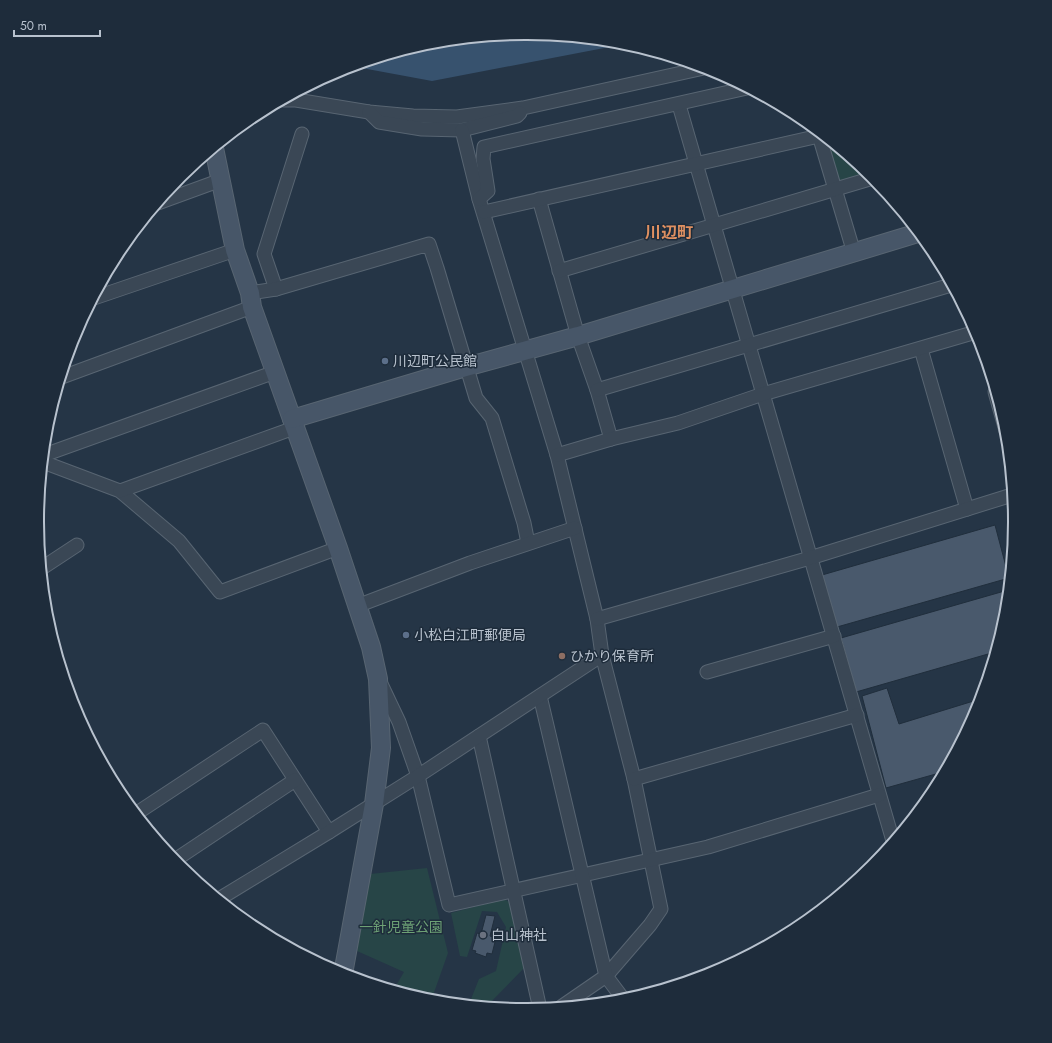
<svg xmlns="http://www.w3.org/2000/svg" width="1052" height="1043" font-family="Jost,'Noto Sans JP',sans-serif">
<rect width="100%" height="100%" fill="#253546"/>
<g fill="#274547">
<polygon points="825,138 871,176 843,184 835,174"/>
<polygon points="427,868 448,953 431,1001 394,989 404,972 357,951 370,874"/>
<polygon points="504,899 513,904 525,967 487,1006 469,1004 479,979 496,971 506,927 497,912 482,911 467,957 460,956 451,913"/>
</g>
<polygon fill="#37526e" points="526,33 625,44 432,81 351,66 431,42"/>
<g fill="#49596c" stroke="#202e3c">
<polygon points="995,525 1009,578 837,627 822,575"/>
<polygon points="1008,590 1005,617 995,652 856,692 841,638"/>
<polygon points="887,688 899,724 980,699 977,709 943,772 886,788 862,696"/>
<polygon points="486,915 495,916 490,936 496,938 492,954 487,953 486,957 475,953 476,951 472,950 477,933 481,934"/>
</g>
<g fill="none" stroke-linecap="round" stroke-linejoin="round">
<defs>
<g id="street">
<polyline points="283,100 296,100 369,112 413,116 457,117 523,108 704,68"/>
<polyline points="679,105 893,841"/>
<polyline points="369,112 379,122 422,129 462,130 517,116 520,113"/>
<polyline points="462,130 479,199 557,455 597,619 602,655 634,779 661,909 650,925 606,976 561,1007"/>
<polyline points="818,132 854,253"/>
<polyline points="479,199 488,191 483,159 484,147 747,88"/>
<polyline points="539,199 578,336 597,390 611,439"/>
<polyline points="158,203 221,180"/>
<polyline points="484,212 819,136"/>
<polyline points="559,271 873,178"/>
<polyline points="276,289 264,254 302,134"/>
<polyline points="250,293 276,289 429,244 437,268 476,398 492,418 524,523 528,543"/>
<polyline points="94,298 235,250"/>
<polyline points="921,349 967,509"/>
<polyline points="62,377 252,307"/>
<polyline points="597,390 951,285"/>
<polyline points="995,392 1006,431"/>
<polyline points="44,455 275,372"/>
<polyline points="557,455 611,439 678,423 763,394 976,332"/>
<polyline points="43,462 120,491 179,541 220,592 338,548"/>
<polyline points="120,491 294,428"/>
<polyline points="42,568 77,545"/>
<polyline points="357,606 470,563 575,528"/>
<polyline points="597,619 810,558 1012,495"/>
<polyline points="707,672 834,636"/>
<polyline points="381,684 399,722 418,776 449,905 708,847 879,795"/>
<polyline points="540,696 606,976 624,1000"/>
<polyline points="479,736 540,1009"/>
<polyline points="634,779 857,715"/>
<polyline points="137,813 263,730 329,832"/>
<polyline points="175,860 295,780"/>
<polyline points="219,899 329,832 418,776 602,655"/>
</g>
<g id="secondary">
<polyline points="214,148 235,250 250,293 252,307 338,548 371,647 378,679 381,748 374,804 343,974"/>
<polyline points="292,419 466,367 578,336 918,233"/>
</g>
</defs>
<use href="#street" stroke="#586572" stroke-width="15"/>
<use href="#secondary" stroke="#586572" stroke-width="20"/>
<use href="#street" stroke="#3a4755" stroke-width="13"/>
<use href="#secondary" stroke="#475668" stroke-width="18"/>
</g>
<g fill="#5c6f8a" stroke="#1e2c3b" stroke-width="1.5">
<circle cx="385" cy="361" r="4"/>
<circle cx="406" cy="635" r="4"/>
</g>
<circle fill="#8d6e63" stroke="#1e2c3b" stroke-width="1.5" cx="562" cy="656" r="4"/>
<circle fill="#6b7280" stroke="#1e2c3b" stroke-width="1.5" cx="483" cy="935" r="4"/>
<g text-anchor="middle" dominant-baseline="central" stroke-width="3" stroke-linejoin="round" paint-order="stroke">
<g font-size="14" fill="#b8c2ce" stroke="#1e2c3b" text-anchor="start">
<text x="393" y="361">川辺町公民館</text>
<text x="414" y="635">小松白江町郵便局</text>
<text x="570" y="656">ひかり保育所</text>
<text x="491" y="935">白山神社</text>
</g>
<g font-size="14" fill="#6da175" stroke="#1e2c3b">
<text x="401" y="927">一針児童公園</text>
</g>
<g font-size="16" font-weight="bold" fill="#df9061" stroke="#1e2c3b">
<text x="669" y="232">川辺町</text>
</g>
</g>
<path d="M0 0H1052V1043H0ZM525 40H527A481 481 0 0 1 1008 521V522A481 481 0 0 1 527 1003H525A481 481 0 0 1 44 522V521A481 481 0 0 1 525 40Z" fill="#1e2c3b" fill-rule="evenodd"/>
<path fill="none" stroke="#b8c2ce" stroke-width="2" d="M525 40H527A481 481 0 0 1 1008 521V522A481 481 0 0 1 527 1003H525A481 481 0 0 1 44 522V521A481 481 0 0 1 525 40Z"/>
<path d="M14 30v6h86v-6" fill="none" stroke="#b8c2ce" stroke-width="2"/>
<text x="20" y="30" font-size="12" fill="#b8c2ce" stroke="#1e2c3b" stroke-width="3" paint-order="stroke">50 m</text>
</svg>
